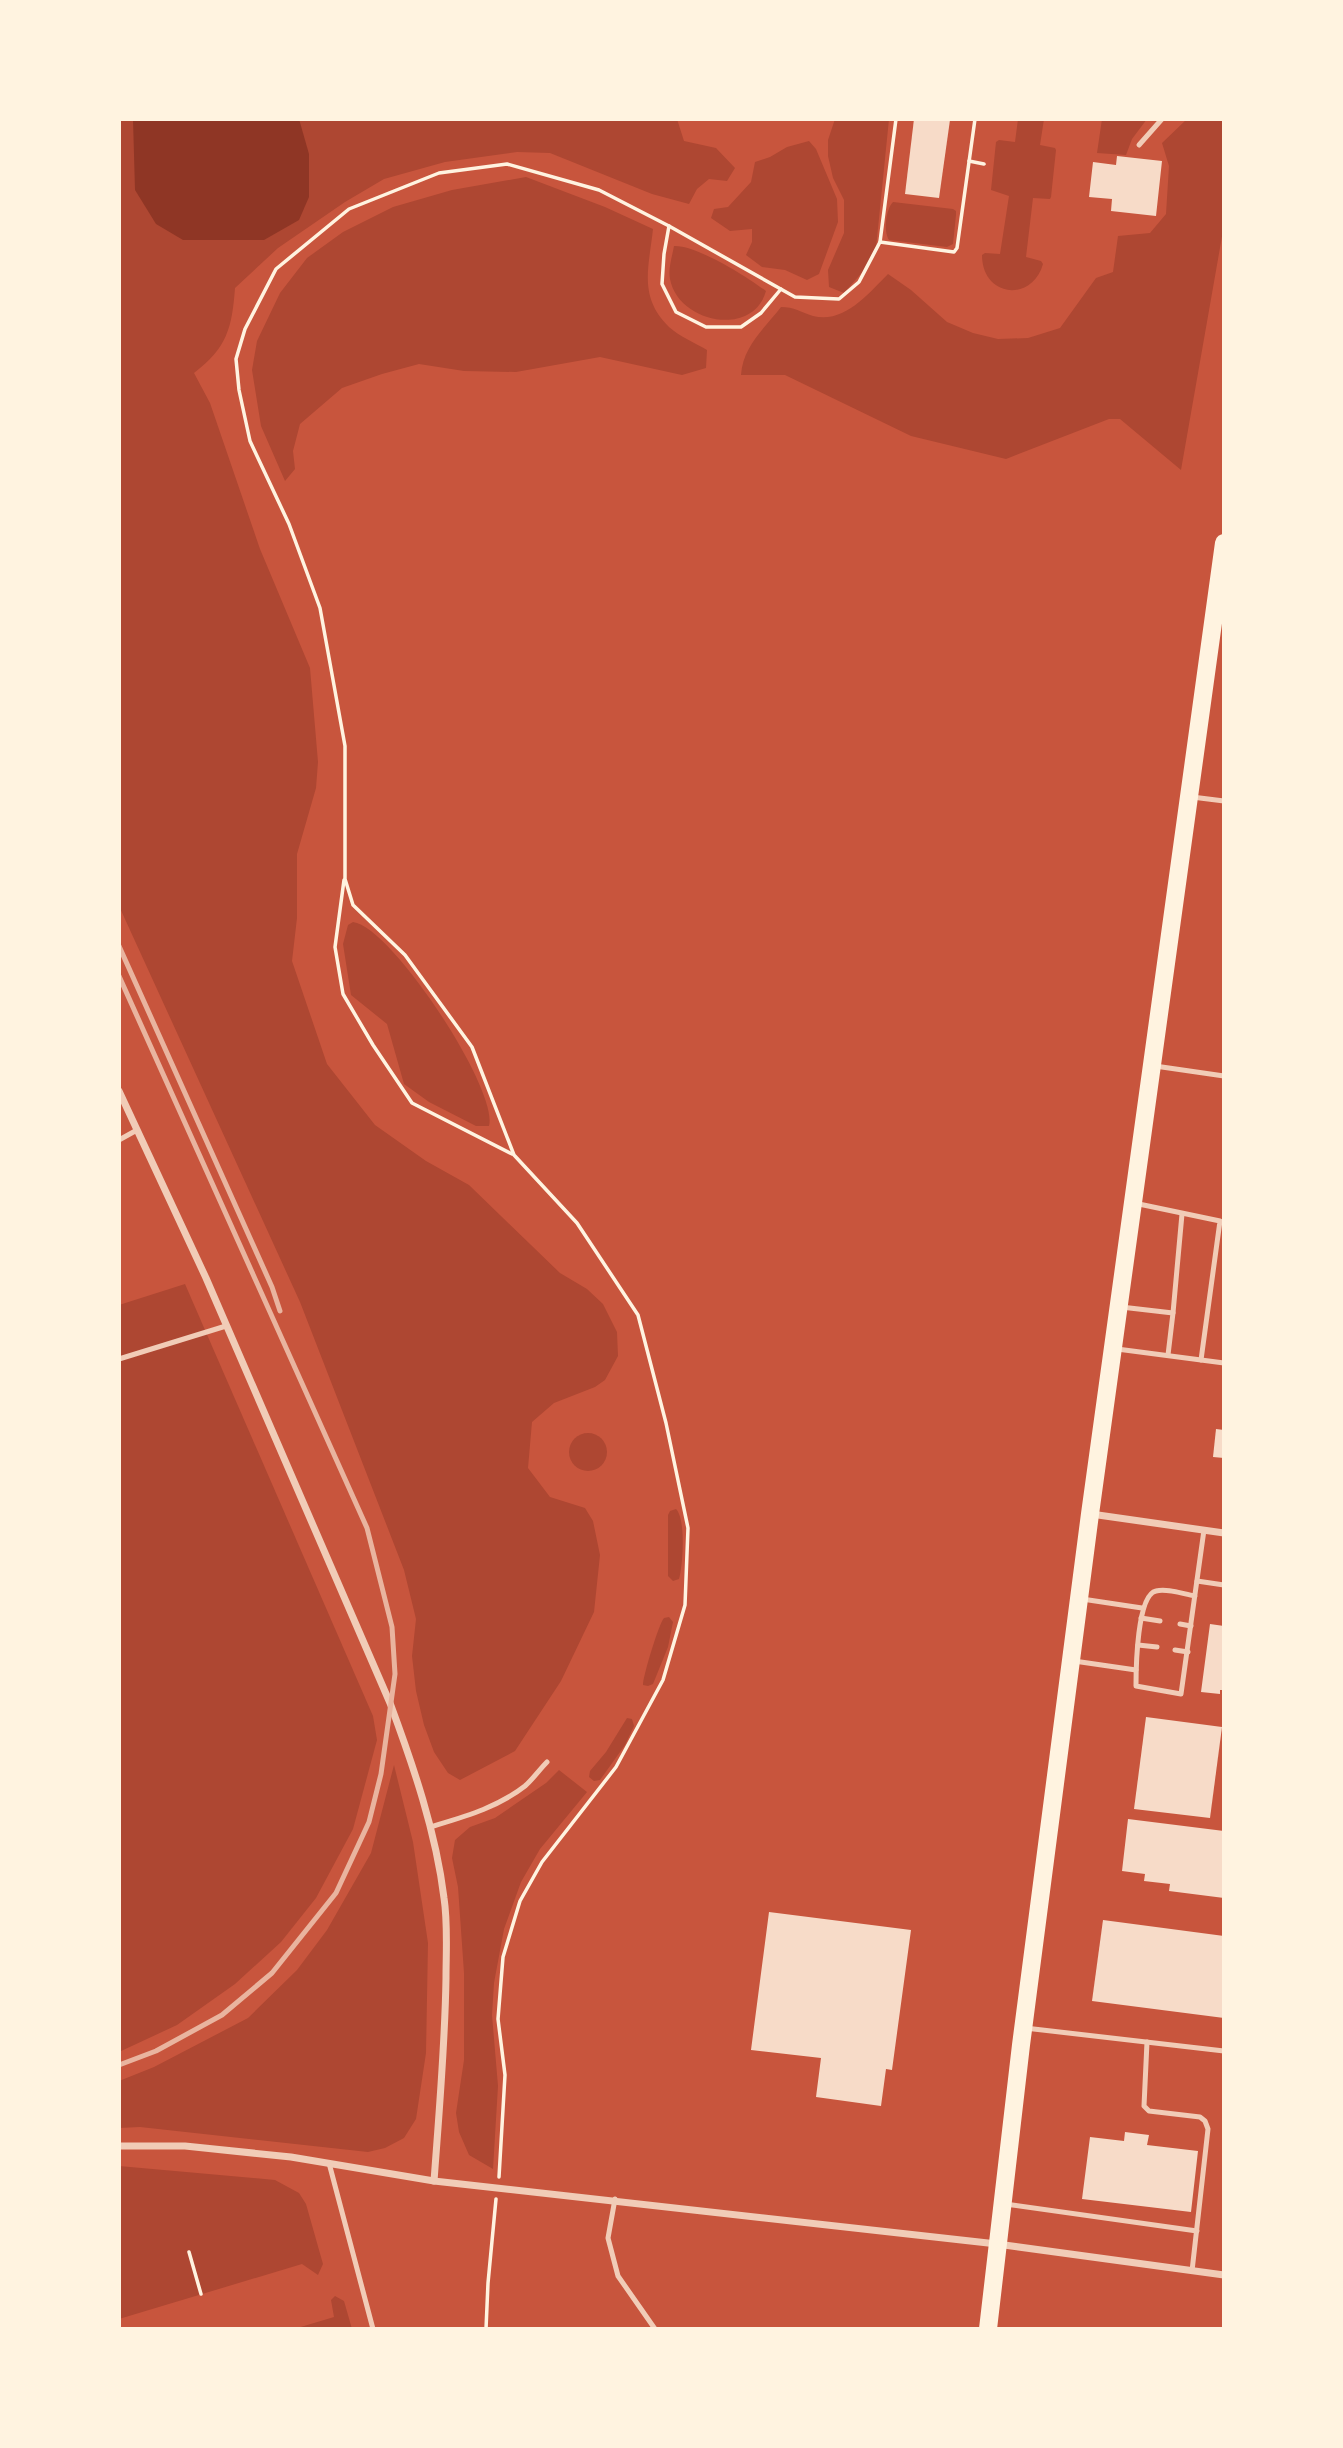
<svg xmlns="http://www.w3.org/2000/svg" width="1343" height="2448" font-family="Raleway,sans-serif">
<rect width="100%" height="100%" fill="#c8553d"/>
<g fill="#ae4732">
<path d="M119,119H677L684,141L716,148L735,168L727,181L709,179L697,189L689,204L652,194L550,153L517,152L445,162L384,179L345,202L278,248L235,288C232,328 227,348 194,373L210,403L260,549L310,668L318,762L316,788L297,854V918L292,961L327,1064L375,1125L426,1161L469,1185L560,1273L587,1289L603,1304L617,1332L618,1356L605,1380L595,1387L554,1403L532,1422L528,1468L550,1497L585,1508L593,1521L600,1555L594,1612L561,1681L515,1751L460,1780L448,1773L434,1752L424,1725L416,1691L412,1656L416,1619L404,1570L300,1302L119,906Z"/>
<polygon points="835,119 889,119 876,248 866,268 844,293 829,287 828,270 844,233 844,200 833,178 828,156 828,140"/>
<path d="M1018,119H1044L1040,145L1055,148L1056,150L1051,197L1050,199L1033,198L1026,257L1041,261L1043,264C1032,303 982,297 982,255L985,253L1000,254L1009,196L991,190L996,142L999,140L1015,142Z"/>
<polygon points="1102,119 1147,119 1132,139 1126,155 1097,153"/>
<path d="M1187,119H1224V225L1181,470L1120,419H1109L1006,459L911,436L785,375H741C743,346 764,329 781,307C794,307 801,312 813,316C844,324 868,294 888,274L911,290L947,322L973,333L998,339L1028,338L1060,328L1096,278L1113,272L1118,236L1150,233L1166,214L1169,166L1162,143Z"/>
<polygon points="809,141 816,149 837,199 838,222 819,274 807,280 785,270 762,267 746,255 752,242 752,229 730,231 711,218 714,209 728,207 751,182 755,162 770,157 787,147"/>
<path d="M526,177L605,207L653,229C649,267 638,297 669,327C679,336 695,343 707,350L706,368L682,375L600,357L516,372L464,371L419,364L382,374L342,388L300,424L293,451L295,469L285,481L261,426L252,370L257,341L280,293L307,258L343,232L393,207L452,190Z"/>
<path d="M893,202L953,209L956,211V215L953,244L947,247L889,240C883,231 886,209 893,202Z"/>
<path d="M674,246C697,245 747,277 766,291C753,338 678,323 670,279C668,269 672,257 674,246Z"/>
<path d="M353,922C391,926 499,1090 489,1126H476L429,1102L404,1084L387,1024L351,995L343,944L348,925Z"/>
<polygon points="185,1284 373,1716 377,1740 353,1829 316,1898 281,1942 235,1984 177,2025 119,2052 119,1305"/>
<circle cx="588" cy="1452" r="19"/>
<path d="M676,1509C686,1519 683,1565 679,1579L673,1581L668,1576V1515L670,1511Z"/>
<path d="M669,1617L673,1622L668,1647L653,1684L648,1686L643,1685C642,1679 659,1623 664,1618Z"/>
<polygon points="627,1718 632,1719 634,1726 625,1745 600,1780 594,1781 589,1777 590,1771 606,1752"/>
<polygon points="394,1765 413,1842 428,1943 426,2053 416,2119 404,2138 385,2148 368,2152 140,2127 119,2128 119,2081 154,2067 248,2018 297,1970 327,1930 371,1853"/>
<polygon points="559,1770 587,1792 540,1849 521,1882 504,1929 494,1983 492,2015 498,2086 493,2169 469,2155 459,2132 456,2113 464,2060 464,1973 458,1887 452,1858 455,1840 470,1827 495,1818 546,1783"/>
<polygon points="119,2166 275,2180 299,2193 306,2204 323,2264 318,2275 302,2264 119,2319"/>
<polygon points="335,2296 344,2301 352,2329 294,2329 334,2317 331,2300"/>
</g>
<polygon fill="#8f3625" points="133,119 299,119 309,154 309,197 299,220 264,240 183,240 156,224 135,190"/>
<g fill="#f7dbc8">
<polygon points="914,119 950,120 939,198 905,194"/>
<polygon points="1117,156 1162,161 1156,216 1111,211 1112,199 1089,197 1093,162 1116,165"/>
<polygon points="1216,1429 1224,1430 1224,1458 1213,1457"/>
<polygon points="1210,1624 1224,1626 1224,1690 1220,1690 1220,1694 1201,1692"/>
<polygon points="1146,1717 1222,1727 1210,1818 1134,1809"/>
<polygon points="1128,1819 1224,1831 1224,1898 1169,1891 1170,1884 1144,1881 1145,1874 1122,1871"/>
<polygon points="769,1912 911,1930 892,2070 886,2069 881,2106 816,2097 821,2058 751,2050"/>
<polygon points="1103,1920 1224,1936 1224,2018 1092,2001"/>
<polygon points="1125,2132 1149,2135 1147,2145 1198,2151 1191,2212 1082,2199 1090,2137 1124,2141"/>
</g>
<g fill="none" stroke-linecap="round" stroke-linejoin="round">
<g stroke="#fff3e0" stroke-width="3.5">
<polyline points="969,161 984,164"/>
<polyline points="669,226 664,254 662,284 676,312 706,327 741,327 761,313 781,289"/>
<polyline points="880,242 954,252 957,248 975,119"/>
<polyline points="344,880 335,947 343,994 373,1045 412,1103 512,1154"/>
<polyline points="499,2177 505,2075 498,2019 503,1957 520,1901 542,1862 616,1767 663,1680 685,1605 688,1528 666,1423 638,1315 577,1223 514,1155 472,1047 405,955 353,905 345,879 345,746 320,608 289,524 250,441 239,390 236,359 245,329 276,269 349,209 439,173 507,164 599,190 669,226 795,297 839,299 859,282 880,242 896,119"/>
<polyline points="189,2252 201,2294"/>
<polyline points="486,2329 488,2283 496,2199"/>
</g>
<g stroke="#f1ccb7" stroke-width="5">
<polyline points="1139,145 1162,119"/>
<polyline points="1192,797 1224,801"/>
<polyline points="1155,1066 1224,1076"/>
<polyline points="119,1140 137,1130"/>
<polyline points="1134,1203 1220,1221 1201,1360"/>
<polyline points="1121,1307 1173,1313 1182,1214"/>
<polyline points="1117,1349 1224,1363"/>
<polyline points="1168,1355 1173,1313"/>
<polyline points="119,1359 226,1326"/>
<polyline points="1197,1581 1224,1585"/>
<path d="M1195,1596C1183,1594 1167,1588 1156,1591C1137,1595 1136,1668 1136,1686L1181,1694L1204,1530"/>
<polyline points="1082,1599 1142,1608"/>
<polyline points="1141,1618 1160,1621"/>
<polyline points="1180,1624 1191,1626"/>
<polyline points="1138,1645 1157,1647"/>
<polyline points="1175,1650 1188,1652"/>
<polyline points="1074,1661 1136,1670"/>
<path d="M430,1827C463,1817 497,1808 525,1786C533,1779 540,1769 547,1762"/>
<polyline points="1025,2028 1224,2051"/>
<polyline points="1147,2042 1144,2106 1149,2111 1200,2117 1205,2121 1208,2129 1192,2271"/>
<polyline points="329,2163 373,2329"/>
<polyline points="615,2199 608,2238 618,2276 655,2329"/>
<polyline points="1005,2204 1197,2231"/>
</g>
<g stroke="#f1ccb7" stroke-width="7">
<path d="M119,1091L206,1278L390,1703C413,1765 436,1832 444,1898C448,1924 446,1952 446,1978C445,2046 439,2113 434,2181"/>
<polyline points="1091,1514 1224,1533"/>
<polyline points="119,2146 185,2146 291,2157 434,2181 997,2244 1224,2275"/>
</g>
<polyline stroke="#fff3e0" stroke-width="18" points="988,2329 1021,2045 1090,1514 1224,543"/>
<g stroke="#e9b49f" stroke-width="5">
<polyline points="119,946 272,1287 280,1311"/>
<polyline points="119,976 367,1528 392,1627 395,1674 381,1774 369,1822 336,1893 272,1973 222,2015 156,2051 119,2065"/>
</g>
</g>
<rect width="1343" height="2448" fill="none" stroke="#fff3e0" stroke-width="242"/>
</svg>
